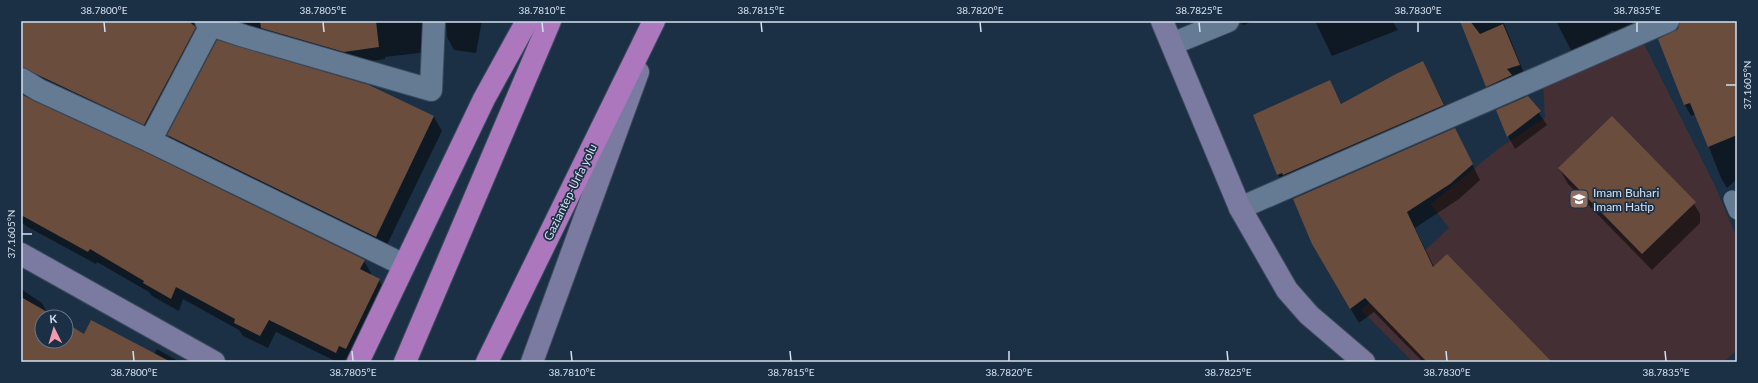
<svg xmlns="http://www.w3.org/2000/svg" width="1758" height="383" font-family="Lato,sans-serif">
<rect width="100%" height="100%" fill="#1c3045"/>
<polygon fill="#432f34" points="1642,40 1715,186 1737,238 1737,350 1724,362 1413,362 1361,310 1449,228 1431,204 1498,149 1545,118 1543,82"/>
<g fill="#0007">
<polygon points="21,21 482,21 476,53 454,50 447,37 446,22 442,21 428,52 385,57 385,59 352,64 216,21 152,137 21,82"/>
<polygon points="1214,21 1253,21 1244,25 1237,21"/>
<polygon points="1315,21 1392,21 1398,30 1332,56"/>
<polygon points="1461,21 1503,21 1526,78 1495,99 1487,86"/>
<polygon points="1556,21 1637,21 1639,31 1618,39 1613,30 1574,56"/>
<polygon points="1691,21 1737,21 1737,179 1727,188 1721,178 1696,114 1691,116 1685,105 1659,40 1674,33 1680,25"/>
<polygon points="1423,62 1451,118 1286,187 1278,175 1255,115 1329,81 1342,105"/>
<polygon points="369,86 434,117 442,131 384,251 176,150 168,135"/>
<polygon points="21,94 33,102 364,261 371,273 370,276 379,280 386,293 353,362 346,358 344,362 337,362 276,332 268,348 243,336 239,330 183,299 179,311 152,296 149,292 97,262 96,264 26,226 21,222"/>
<polygon points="1528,97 1547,125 1515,149 1508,136"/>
<polygon points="1455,129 1480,180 1459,199 1415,228 1434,267 1551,362 1423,362 1374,312 1359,323 1313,245"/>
<polygon points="1559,168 1690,197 1700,214 1700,223 1652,270 1568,184"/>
<polygon points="21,289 42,303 48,314 54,317 42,317 42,341 66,341 66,324 85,335 154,354 157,349 180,362 21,362"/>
</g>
<g fill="#6a4d3d">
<polygon points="21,21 188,21 196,27 144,125 21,67"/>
<polygon points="260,21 376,21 379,47 344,52 261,28"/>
<polygon points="1460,21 1470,21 1480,34 1503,24 1520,65 1507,69 1512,75 1486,87"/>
<polygon points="1680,21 1737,21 1737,135 1708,147 1690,103 1684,105 1658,39 1678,29"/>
<polygon points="217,40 369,85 434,116 376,237 167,135"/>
<polygon points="1423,61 1444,105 1283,175 1282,173 1277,175 1253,115 1330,80 1341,104 1396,74"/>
<polygon points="21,94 34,101 145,152 365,260 360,269 380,279 346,349 339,346 336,353 269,320 260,336 234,323 235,319 176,287 171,299 143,283 144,281 90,249 88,252 21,215"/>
<polygon points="1528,96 1541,111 1507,137 1496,110"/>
<polygon points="1612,116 1696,202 1642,254 1558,168"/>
<polygon points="1455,128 1473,164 1450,184 1407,212 1433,267 1447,254 1552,362 1427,362 1365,298 1350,309 1312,244 1293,199"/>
<polygon points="21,297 56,317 42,317 42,341 66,341 66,323 84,334 91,320 171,362 21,362"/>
</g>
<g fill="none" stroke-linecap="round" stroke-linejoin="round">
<defs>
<polyline id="lane" points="1732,199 1737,211"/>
<g id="street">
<polyline points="206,21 211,25 244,36 431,90 434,21"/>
<polyline points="1172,44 1228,21"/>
<polyline points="21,79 39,90 150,141 404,265"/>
<polyline points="150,141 211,25"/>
<polyline points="1240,208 1668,21"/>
</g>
<g id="secondary">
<polyline points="1162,21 1240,208 1287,290 1309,315 1364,362"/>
<polyline points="21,254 214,362"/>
<polyline points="532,362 638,72"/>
</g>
<g id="highway">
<polyline points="358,362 484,99 527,21"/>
<polyline points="405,362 550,21"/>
<polyline points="487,362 654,21"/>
</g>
</defs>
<use href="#lane" stroke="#3b4b5e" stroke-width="18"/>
<use href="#street" stroke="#3b4b5e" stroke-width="24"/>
<use href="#secondary" stroke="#3b4b5e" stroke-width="24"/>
<use href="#highway" stroke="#3b4b5e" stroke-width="24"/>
<use href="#lane" stroke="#657b93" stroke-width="17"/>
<use href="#street" stroke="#657b93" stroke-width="22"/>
<use href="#secondary" stroke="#7b7aa0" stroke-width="22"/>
<use href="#highway" stroke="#ad77be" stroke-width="22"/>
</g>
<path fill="none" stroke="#d4e0ee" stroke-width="1.5" d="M104,22L105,32M323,22L324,32M542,22L543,32M761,22L762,32M980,22L981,32M1199,22L1200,32M1418,22V32M1637,22V32M1726,85H1736M22,234H32M133,351L134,361M352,351L353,361M571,351L572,361M790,351L791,361M1009,351V361M1227,351L1228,361M1446,351L1447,361M1665,351L1666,361"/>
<defs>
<symbol id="school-square" viewBox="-11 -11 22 22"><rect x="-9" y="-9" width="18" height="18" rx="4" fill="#8d6e63" stroke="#1c3045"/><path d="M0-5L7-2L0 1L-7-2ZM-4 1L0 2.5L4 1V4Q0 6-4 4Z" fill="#fff"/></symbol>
</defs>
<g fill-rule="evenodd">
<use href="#school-square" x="1568" y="188" width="22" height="22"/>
</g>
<g text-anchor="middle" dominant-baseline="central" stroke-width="3.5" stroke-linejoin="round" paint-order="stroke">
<g font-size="12" fill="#d4e0ee" stroke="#1c3045">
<text transform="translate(570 192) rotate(-64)">Gaziantep-Urfa yolu</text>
</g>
<g font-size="12" fill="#d4e0ee" stroke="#1c3045" text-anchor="start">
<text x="1593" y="192">Imam Buhari<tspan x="1593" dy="14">Imam Hatip</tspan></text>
</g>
</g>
<rect width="1758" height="383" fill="none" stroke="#1c3045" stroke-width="44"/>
<g transform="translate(54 329) rotate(355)"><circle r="19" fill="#1c3045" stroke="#667689"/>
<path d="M0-3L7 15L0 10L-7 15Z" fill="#f29aae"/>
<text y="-6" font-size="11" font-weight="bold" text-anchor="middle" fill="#d4e0ee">K</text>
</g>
<rect x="22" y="22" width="1714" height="339" fill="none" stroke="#d4e0ee" stroke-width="1.5"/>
<g font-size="10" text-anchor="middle" fill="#d4e0ee">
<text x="104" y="14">38.7800°E</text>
<text x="323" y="14">38.7805°E</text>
<text x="542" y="14">38.7810°E</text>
<text x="761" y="14">38.7815°E</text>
<text x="980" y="14">38.7820°E</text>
<text x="1199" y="14">38.7825°E</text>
<text x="1418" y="14">38.7830°E</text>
<text x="1637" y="14">38.7835°E</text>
<text transform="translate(1747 85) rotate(-90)" y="4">37.1605°N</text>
<text transform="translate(11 234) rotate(-90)" y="4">37.1605°N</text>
<text x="134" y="376">38.7800°E</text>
<text x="353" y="376">38.7805°E</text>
<text x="572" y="376">38.7810°E</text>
<text x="791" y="376">38.7815°E</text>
<text x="1009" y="376">38.7820°E</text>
<text x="1228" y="376">38.7825°E</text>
<text x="1447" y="376">38.7830°E</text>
<text x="1666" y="376">38.7835°E</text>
</g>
</svg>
